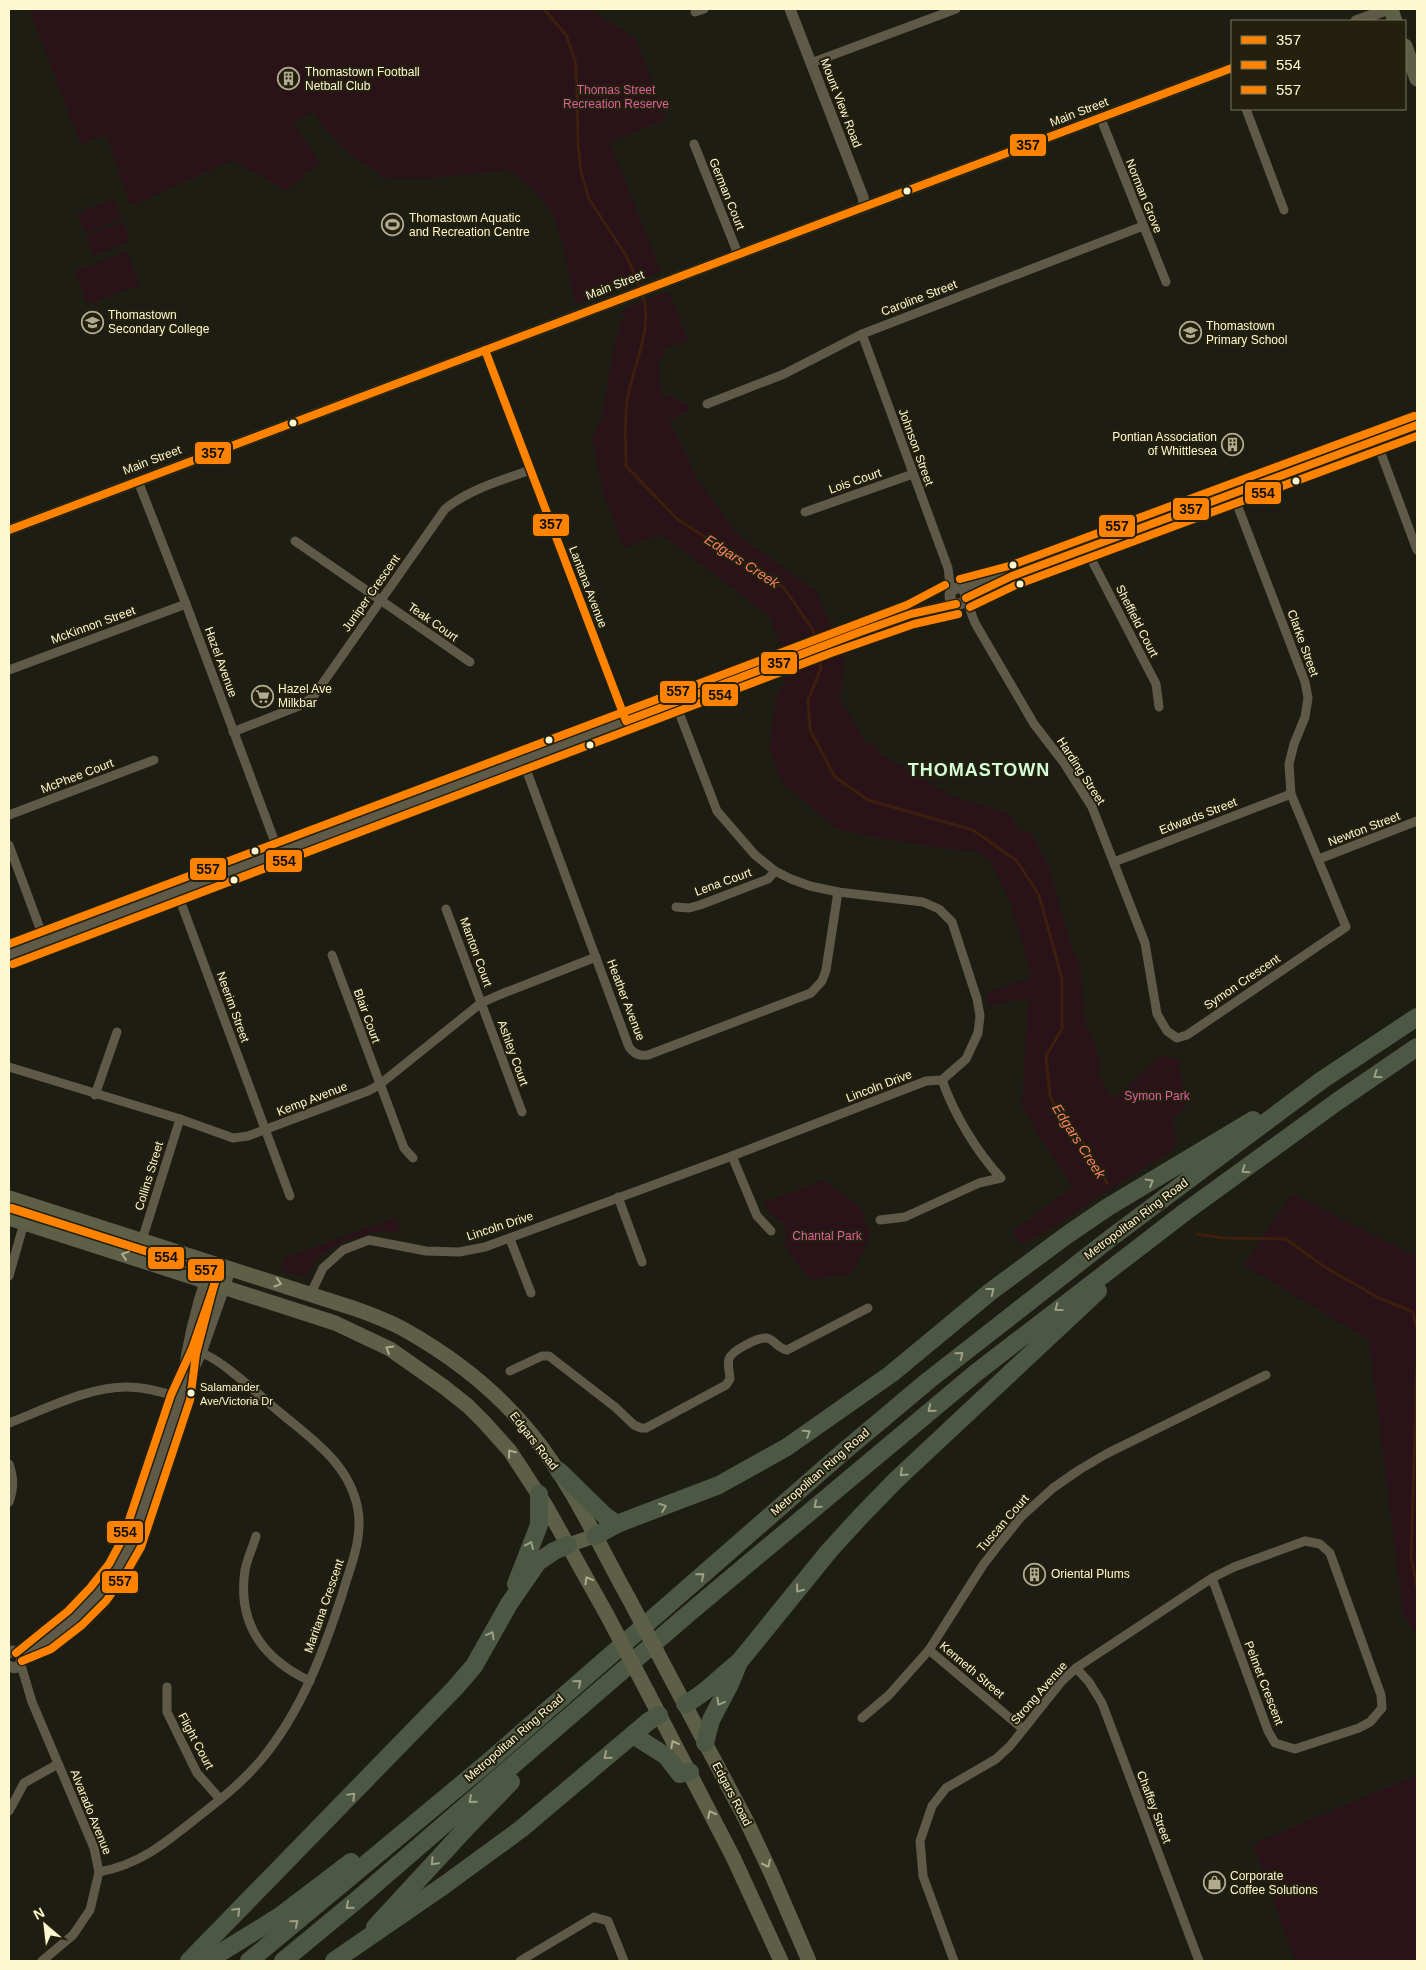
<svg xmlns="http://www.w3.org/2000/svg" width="1426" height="1970" font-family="Helvetica,sans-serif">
<rect width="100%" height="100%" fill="#1e1d13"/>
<g fill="#2a1318">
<path d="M29,9H590L636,39L666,119L610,142L661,272L637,282L576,304C569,278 564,238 552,214C543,196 522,181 507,168L500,172C460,173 420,183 379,177L377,172C349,157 331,138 313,112L293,123L320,162L286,191L233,160L131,206L106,134L81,145Z"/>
<polygon points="114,199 122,219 85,233 77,213"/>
<polygon points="123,222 130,242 93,256 86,236"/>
<polygon points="127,251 140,285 87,304 75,271"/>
<polygon points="668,291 688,340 665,349 658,365 663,396 674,398 688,405 689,410 670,421 698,480 739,536 816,591 834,633 783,652 769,616 661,534 624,548 603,493 592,438 602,418 613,353 625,308"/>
<polygon points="845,651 840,699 867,744 874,742 881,754 951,796 1009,814 1020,831 1031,832 1048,865 1072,949 1080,965 1085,1025 1091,1033 1101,1065 1099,1074 1110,1096 1117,1097 1161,1055 1179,1060 1186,1108 1173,1117 1176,1144 1170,1152 1102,1194 1048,1230 1020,1245 1013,1231 1073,1187 1036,1131 1022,1105 1028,998 989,1006 985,993 1032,977 1010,901 991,862 977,851 946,849 838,830 781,781 769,748 777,695 791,672"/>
<polygon points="824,1180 864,1211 864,1220 871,1233 852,1274 810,1280 784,1245 787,1236 785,1224 769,1213 763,1203"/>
<polygon points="1292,1194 1417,1257 1417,1636 1403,1613 1369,1340 1244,1265"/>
<polygon points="397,1217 399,1233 381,1231 343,1241 322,1254 313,1262 307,1277 281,1270 285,1258"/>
<polygon points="1417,1775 1417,1961 1295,1961 1253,1844"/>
</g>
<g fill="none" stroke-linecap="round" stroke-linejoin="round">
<g stroke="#3c1f0c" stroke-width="3">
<polyline points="544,9 566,35 575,60 577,87 578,144 581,172 589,199 627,257 640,288"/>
<path d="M642,294C655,323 632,370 627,400C624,421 626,445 626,466L677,519L784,588L813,630L821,668L808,700L810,730L835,777L868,800L973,830L1017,861L1039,895L1062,979V1029L1046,1056L1050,1096L1060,1115L1084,1144L1107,1183"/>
<polyline points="1197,1234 1223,1238 1286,1239 1323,1266 1377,1297 1413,1312 1417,1330"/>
<polyline points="1417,1365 1411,1557 1417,1588"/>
</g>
<g stroke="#5f5a48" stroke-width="9">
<polyline points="695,12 704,9"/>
<polyline points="811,63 956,9"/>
<polyline points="1246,109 1284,210"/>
<polyline points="1101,119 1166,282"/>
<polyline points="694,144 738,254"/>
<polyline points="862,334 948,568 951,593"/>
<polyline points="485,350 626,721"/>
<polyline points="707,404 784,374 862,334 1143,226"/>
<polyline points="1376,440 1417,550"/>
<polyline points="138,481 186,604 279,853"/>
<polyline points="805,512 913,474"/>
<polyline points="295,541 470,662"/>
<polyline points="1086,549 1156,684 1159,707"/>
<polyline points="966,599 975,623 1034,724 1064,763 1092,807 1145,943 1157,1014 1167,1031 1177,1038 1187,1035 1346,927 1291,794 1289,764 1294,744 1305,717 1308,698 1305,682 1233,494"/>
<polyline points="9,670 186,604"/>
<path d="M233,732L299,706L313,697L445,509C470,489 500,481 530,470"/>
<path d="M523,761L629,1047C634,1054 639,1056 648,1055L811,993L822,981L826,970L838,892"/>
<polyline points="9,815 154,760"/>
<polyline points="9,845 45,942"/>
<polyline points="1319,859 1417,821"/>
<polyline points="1114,862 1291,794"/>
<polyline points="177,892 290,1196"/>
<polyline points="676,907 689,908 700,905 768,879 775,871"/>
<polyline points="446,909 522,1112"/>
<polyline points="332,955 404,1148 413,1158"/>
<polyline points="9,1067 180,1119 233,1138 248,1136 368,1091 379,1085 481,1003 499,995 596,957"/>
<polyline points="95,1095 117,1032"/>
<polyline points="732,1156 757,1216 771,1231"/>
<polyline points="618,1197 642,1262"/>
<path d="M880,1220L905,1217L979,1183L1001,1178C976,1151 954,1114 942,1080"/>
<polyline points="510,1239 531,1293"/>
<polyline points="142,1240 180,1119"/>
<polyline points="9,1276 24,1223"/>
<polyline points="311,1293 323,1268 343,1250 369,1240 426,1251 459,1252 485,1247 732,1156 926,1081 942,1080 966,1059 978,1033 980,1016 977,999 952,922 939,909 923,902 838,892 810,886 791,879 775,871 755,855 717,811 675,702"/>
<path d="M510,1371L542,1356H549L615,1407L634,1425L641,1428H646L726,1385L730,1379C730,1373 727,1366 729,1359C731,1351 758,1337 767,1338C775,1340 778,1349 787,1350L868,1308"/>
<path d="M9,1423C46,1409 87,1387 127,1387C146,1387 163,1392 180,1398"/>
<path d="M9,1464C14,1478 14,1488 9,1502"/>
<path d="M256,1536C253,1547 247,1559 245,1570C237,1624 263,1659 310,1681"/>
<polyline points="929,1650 1023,1729"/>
<polyline points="21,1665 32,1702 94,1848 99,1872 90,1910 73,1935 42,1961"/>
<polyline points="1076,1668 1089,1682 1102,1703 1199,1961"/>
<polyline points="167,1687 167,1712 197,1773 220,1799"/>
<polyline points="862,1718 889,1695 929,1650 983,1565 1000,1543 1021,1517 1053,1488 1079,1470 1106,1454 1266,1375"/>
<polyline points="9,1811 24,1783 58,1764"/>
<path d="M99,1872C138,1865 163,1845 194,1820C217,1802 242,1783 261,1760C301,1712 323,1653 342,1595C350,1567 363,1539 358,1510C350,1463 310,1438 277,1410C260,1396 220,1358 201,1353C197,1352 191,1352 186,1352"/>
<polyline points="520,1961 594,1917 608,1921 624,1961"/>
<polyline points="954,1961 923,1876 920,1841 932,1806 946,1788 996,1759 1010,1746 1062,1681 1076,1668 1212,1578 1234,1567 1305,1541 1320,1544 1330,1553 1381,1695 1382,1708 1370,1722 1359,1728 1295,1749 1275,1743 1268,1731 1212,1578"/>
</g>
<g stroke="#5f5a48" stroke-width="11">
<polyline points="790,9 863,197 865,207"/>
<polyline points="1356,21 1389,9"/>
<polyline points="9,530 1232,68"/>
<circle cx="958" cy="596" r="8"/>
<polyline points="963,589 1012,576 1417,425"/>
<polyline points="9,955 828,644 911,614 956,604"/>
<path d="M182,1386C187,1344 197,1302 212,1262"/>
<path d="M9,1653L12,1651L18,1652L22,1657C22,1666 16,1670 9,1666"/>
<polyline points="22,1661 75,1618 98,1595 117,1569 132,1542 180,1398 201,1353 231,1268"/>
</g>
<g stroke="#5d5f46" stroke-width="15">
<polyline points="1391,9 1395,21"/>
<polyline points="1405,46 1417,79"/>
<path d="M9,1198L356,1309C372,1315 389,1321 405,1330C453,1357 499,1393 533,1436C572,1485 598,1543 628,1597"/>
<polyline points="9,1218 335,1323 390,1349 444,1387 468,1406 484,1422 510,1451 546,1506 607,1615"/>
<polyline points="568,1545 595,1536"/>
<polyline points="667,1671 746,1820 771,1873 809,1961"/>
<polyline points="648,1693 733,1857 781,1961"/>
</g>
<g stroke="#4d5844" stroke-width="18">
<polyline points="559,1471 605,1516 617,1524"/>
<polyline points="595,1536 617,1524 719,1485 787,1447 891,1374 990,1292 1067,1235 1108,1207 1253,1120"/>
<polyline points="516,1584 539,1525 539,1494"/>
<path d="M685,1704C706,1694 720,1676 739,1662L829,1551L861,1516L896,1480L1098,1291"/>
<polyline points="633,1735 666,1756 680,1774 690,1772"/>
<polyline points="705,1743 711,1720 730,1684 739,1662"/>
<polyline points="443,1886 521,1829 649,1721 659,1715"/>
<polyline points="375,1927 469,1825 511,1782"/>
<polyline points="189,1961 455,1688 474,1666 509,1604 538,1562 554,1551 568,1545"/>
<polyline points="207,1961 280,1916 351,1862"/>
<polyline points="249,1961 486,1764 842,1453 929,1380 1112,1237 1322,1080 1417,1017"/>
<polyline points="283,1961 358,1899 688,1614 977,1372 1185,1212 1338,1101 1417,1047"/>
</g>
<g stroke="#5d5f46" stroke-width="15">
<polyline points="628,1597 667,1671"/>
<polyline points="607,1615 648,1693"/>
</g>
<polyline stroke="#4d5844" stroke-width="18" points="334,1961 443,1886"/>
<defs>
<g id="bus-1">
<polyline points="485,350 626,721 860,632 911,614 956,604"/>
<polyline points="9,530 1232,68"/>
<polyline points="966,598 1012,576 1417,425"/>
</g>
<g id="bus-2">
<polyline points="970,607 1016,585 1417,436"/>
<polyline points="13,964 831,653 914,624 958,614"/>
<polyline points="9,1208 218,1274 192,1349 171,1395 123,1538 109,1564 90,1588 68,1611 16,1653"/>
</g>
<g id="bus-3">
<polyline points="960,579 1009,566 1414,416"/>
<polyline points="9,944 907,605 945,585"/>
<polyline points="12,1208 208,1271 213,1275 215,1281 196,1354 190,1400 141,1547 125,1575 106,1601 82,1625 51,1649 22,1661"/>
</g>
</defs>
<use href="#bus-1" stroke="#23210e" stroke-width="11"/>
<use href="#bus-2" stroke="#23210e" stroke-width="11"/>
<use href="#bus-3" stroke="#23210e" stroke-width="11"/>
<use href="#bus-1" stroke="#ff8200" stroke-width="8"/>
<use href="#bus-2" stroke="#ff8200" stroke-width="8"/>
<use href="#bus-3" stroke="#ff8200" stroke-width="8"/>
</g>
<defs><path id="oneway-chevron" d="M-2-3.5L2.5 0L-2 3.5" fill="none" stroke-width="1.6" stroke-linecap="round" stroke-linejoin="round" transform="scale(1.25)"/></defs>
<g stroke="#9da083">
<use href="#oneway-chevron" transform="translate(1377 1075) rotate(146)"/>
<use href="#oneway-chevron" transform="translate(1245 1170) rotate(145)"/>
<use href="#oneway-chevron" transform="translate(1150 1182) rotate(-31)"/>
<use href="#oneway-chevron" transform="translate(991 1291) rotate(-38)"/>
<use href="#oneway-chevron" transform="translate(1058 1308) rotate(142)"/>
<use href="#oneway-chevron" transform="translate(960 1355) rotate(-39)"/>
<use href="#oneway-chevron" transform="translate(931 1409) rotate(141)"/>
<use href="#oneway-chevron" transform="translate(807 1433) rotate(-33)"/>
<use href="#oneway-chevron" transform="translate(903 1473) rotate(137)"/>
<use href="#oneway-chevron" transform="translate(817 1505) rotate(140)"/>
<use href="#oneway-chevron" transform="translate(663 1507) rotate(-21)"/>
<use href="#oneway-chevron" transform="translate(530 1545) rotate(-66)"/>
<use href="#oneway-chevron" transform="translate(701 1576) rotate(-41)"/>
<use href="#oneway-chevron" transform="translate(799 1589) rotate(129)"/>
<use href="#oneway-chevron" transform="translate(491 1635) rotate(-61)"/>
<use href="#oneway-chevron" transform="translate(578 1683) rotate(-41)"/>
<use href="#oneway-chevron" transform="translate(720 1702) rotate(119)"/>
<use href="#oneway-chevron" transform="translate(607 1756) rotate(140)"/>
<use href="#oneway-chevron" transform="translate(352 1796) rotate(-45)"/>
<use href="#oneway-chevron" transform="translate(472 1800) rotate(139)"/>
<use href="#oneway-chevron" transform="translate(434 1862) rotate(133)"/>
<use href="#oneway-chevron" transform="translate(349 1906) rotate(140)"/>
<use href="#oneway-chevron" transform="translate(237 1911) rotate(-45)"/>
<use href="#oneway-chevron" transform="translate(295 1923) rotate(-39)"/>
</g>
<g stroke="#aeac8c">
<use href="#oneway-chevron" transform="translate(125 1255) rotate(-162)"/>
<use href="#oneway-chevron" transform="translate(278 1283) rotate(17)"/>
<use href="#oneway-chevron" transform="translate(389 1349) rotate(-150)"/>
<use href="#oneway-chevron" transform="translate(511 1453) rotate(-128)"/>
<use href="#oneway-chevron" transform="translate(588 1580) rotate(-119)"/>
<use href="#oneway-chevron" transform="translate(674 1744) rotate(-118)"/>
<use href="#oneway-chevron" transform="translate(711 1814) rotate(-117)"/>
<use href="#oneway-chevron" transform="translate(767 1864) rotate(65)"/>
</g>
<defs>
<symbol id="building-ring" viewBox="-11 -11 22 22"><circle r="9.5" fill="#23210e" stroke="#b0ab8e" stroke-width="1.5"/><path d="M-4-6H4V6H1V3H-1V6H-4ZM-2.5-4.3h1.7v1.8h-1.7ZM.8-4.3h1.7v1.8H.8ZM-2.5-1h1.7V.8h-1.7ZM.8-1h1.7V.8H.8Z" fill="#b0ab8e"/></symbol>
<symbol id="stadium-ring" viewBox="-11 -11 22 22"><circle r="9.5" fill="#23210e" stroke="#b0ab8e" stroke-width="1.5"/><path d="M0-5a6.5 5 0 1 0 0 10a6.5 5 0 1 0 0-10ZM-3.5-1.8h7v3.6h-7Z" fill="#b0ab8e"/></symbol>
<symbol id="school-ring" viewBox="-11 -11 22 22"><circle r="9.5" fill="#23210e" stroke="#b0ab8e" stroke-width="1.5"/><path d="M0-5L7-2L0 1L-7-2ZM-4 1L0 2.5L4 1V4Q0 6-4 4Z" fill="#b0ab8e"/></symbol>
<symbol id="supermarket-ring" viewBox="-11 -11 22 22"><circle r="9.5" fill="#23210e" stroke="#b0ab8e" stroke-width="1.5"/><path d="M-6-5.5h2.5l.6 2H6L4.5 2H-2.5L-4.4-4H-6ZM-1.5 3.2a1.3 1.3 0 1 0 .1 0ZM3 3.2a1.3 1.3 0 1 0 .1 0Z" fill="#b0ab8e"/></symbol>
<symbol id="shop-ring" viewBox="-11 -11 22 22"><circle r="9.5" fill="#23210e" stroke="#b0ab8e" stroke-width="1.5"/><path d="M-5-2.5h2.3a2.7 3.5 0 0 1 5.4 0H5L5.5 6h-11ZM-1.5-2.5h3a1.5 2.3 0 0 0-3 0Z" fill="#b0ab8e"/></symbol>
</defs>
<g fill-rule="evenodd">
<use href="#building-ring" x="276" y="66" width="25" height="25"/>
<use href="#stadium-ring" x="380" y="212" width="25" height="25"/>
<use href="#school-ring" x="80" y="310" width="25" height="25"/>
<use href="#school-ring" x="1178" y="320" width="25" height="25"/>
<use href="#building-ring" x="1220" y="432" width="25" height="25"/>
<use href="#supermarket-ring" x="250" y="684" width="25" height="25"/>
<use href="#building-ring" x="1022" y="1562" width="25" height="25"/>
<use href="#shop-ring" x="1202" y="1870" width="25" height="25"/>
</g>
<g fill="#fef8d1" stroke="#23210e" stroke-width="2">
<circle cx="907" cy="191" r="4.5"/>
<circle cx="293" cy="423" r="4.5"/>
<circle cx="1296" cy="481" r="4.5"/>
<circle cx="1013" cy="565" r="4.5"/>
<circle cx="1020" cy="584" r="4.5"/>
<circle cx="549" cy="740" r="4.5"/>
<circle cx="590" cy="745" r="4.5"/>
<circle cx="255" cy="851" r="4.5"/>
<circle cx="234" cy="880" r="4.5"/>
<circle cx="191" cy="1393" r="4.5"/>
</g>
<g text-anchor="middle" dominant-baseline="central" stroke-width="4" stroke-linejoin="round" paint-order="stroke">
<g font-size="11" fill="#fef8d1" stroke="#23210e" text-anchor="start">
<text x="200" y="1387">Salamander<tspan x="200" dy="14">Ave/Victoria Dr</tspan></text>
</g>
<g font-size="12" fill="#fef8d1" stroke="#23210e" text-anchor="start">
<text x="305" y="72">Thomastown Football<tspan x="305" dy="14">Netball Club</tspan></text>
<text x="409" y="218">Thomastown Aquatic<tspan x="409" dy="14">and Recreation Centre</tspan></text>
<text x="108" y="315">Thomastown<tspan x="108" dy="14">Secondary College</tspan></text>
<text x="1206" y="326">Thomastown<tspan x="1206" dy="14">Primary School</tspan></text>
<text x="1217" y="437" text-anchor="end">Pontian Association<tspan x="1217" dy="14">of Whittlesea</tspan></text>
<text x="278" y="689">Hazel Ave<tspan x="278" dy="14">Milkbar</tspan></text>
<text x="1051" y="1574">Oriental Plums</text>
<text x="1230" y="1876">Corporate<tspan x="1230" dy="14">Coffee Solutions</tspan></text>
</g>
<g font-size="12" fill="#dd5e9c" stroke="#23210e">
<text x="616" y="90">Thomas Street<tspan x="616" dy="14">Recreation Reserve</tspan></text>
<text x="1157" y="1096">Symon Park</text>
<text x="827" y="1236">Chantal Park</text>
</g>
<g font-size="12" fill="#fef8d1" stroke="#23210e">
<text transform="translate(841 103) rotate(69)">Mount View Road</text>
<text transform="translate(1079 112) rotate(-21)">Main Street</text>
<text transform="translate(727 194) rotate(68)">German Court</text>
<text transform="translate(1144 196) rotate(68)">Norman Grove</text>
<text transform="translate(615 285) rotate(-21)">Main Street</text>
<text transform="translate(919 298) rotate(-21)">Caroline Street</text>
<text transform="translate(916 447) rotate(70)">Johnson Street</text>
<text transform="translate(152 460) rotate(-21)">Main Street</text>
<text transform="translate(855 481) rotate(-19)">Lois Court</text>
<text transform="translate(588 587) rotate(69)">Lantana Avenue</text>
<text transform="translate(371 593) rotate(-55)">Juniper Crescent</text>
<text transform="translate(1137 621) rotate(63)">Sheffield Court</text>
<text transform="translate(433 622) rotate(35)">Teak Court</text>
<text transform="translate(93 625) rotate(-20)">McKinnon Street</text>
<text transform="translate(1303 643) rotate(70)">Clarke Street</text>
<text transform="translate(221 662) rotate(70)">Hazel Avenue</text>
<text transform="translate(1081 771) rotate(57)">Harding Street</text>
<text transform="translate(77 776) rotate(-21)">McPhee Court</text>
<text transform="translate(1198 816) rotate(-21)">Edwards Street</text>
<text transform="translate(1364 829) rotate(-21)">Newton Street</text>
<text transform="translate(723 882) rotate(-20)">Lena Court</text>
<text transform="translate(476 952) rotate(70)">Manton Court</text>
<text transform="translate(1242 982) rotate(-34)">Symon Crescent</text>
<text transform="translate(626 1000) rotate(69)">Heather Avenue</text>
<text transform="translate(233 1007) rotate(70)">Neerim Street</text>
<text transform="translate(367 1016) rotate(70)">Blair Court</text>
<text transform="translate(513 1053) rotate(70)">Ashley Court</text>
<text transform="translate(879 1086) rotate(-21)">Lincoln Drive</text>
<text transform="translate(312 1099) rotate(-21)">Kemp Avenue</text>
<text transform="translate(149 1176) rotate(-73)">Collins Street</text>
<text transform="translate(1136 1219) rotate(-37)">Metropolitan Ring Road</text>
<text transform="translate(500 1226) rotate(-18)">Lincoln Drive</text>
<text transform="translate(534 1441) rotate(52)">Edgars Road</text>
<text transform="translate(820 1472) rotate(-41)">Metropolitan Ring Road</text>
<text transform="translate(1003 1523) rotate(-49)">Tuscan Court</text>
<text transform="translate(324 1606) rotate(-71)">Maritana Crescent</text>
<text transform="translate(972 1670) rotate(40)">Kenneth Street</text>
<text transform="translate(1264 1683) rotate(69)">Pelmet Crescent</text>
<text transform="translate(1039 1693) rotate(-49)">Strong Avenue</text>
<text transform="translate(514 1738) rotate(-41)">Metropolitan Ring Road</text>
<text transform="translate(196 1741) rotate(62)">Flight Court</text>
<text transform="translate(732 1794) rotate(62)">Edgars Road</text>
<text transform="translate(1154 1807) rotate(69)">Chaffey Street</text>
<text transform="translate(91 1812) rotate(68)">Alvarado Avenue</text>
</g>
<g font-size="14" font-style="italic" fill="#fc8361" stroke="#23210e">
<text transform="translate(742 561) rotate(33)">Edgars Creek</text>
<text transform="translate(1079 1141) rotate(57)">Edgars Creek</text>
</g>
<g font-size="18" font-weight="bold" letter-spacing="1" fill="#d3fed8" stroke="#23210e">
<text x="979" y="770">THOMASTOWN</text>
</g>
</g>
<g stroke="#23210e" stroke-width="2">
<rect x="1009" y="133" width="38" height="24" rx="5" fill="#ff8200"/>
<rect x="194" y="441" width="38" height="24" rx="5" fill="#ff8200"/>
<rect x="1244" y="481" width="38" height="24" rx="5" fill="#ff8200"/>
<rect x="1172" y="497" width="38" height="24" rx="5" fill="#ff8200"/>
<rect x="532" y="513" width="38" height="24" rx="5" fill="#ff8200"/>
<rect x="1098" y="514" width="38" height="24" rx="5" fill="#ff8200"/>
<rect x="760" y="651" width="38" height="24" rx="5" fill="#ff8200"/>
<rect x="659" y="680" width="38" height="24" rx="5" fill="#ff8200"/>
<rect x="701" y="683" width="38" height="24" rx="5" fill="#ff8200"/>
<rect x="265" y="849" width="38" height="24" rx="5" fill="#ff8200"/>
<rect x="189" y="857" width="38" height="24" rx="5" fill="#ff8200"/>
<rect x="147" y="1246" width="38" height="24" rx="5" fill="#ff8200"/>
<rect x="187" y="1258" width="38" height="24" rx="5" fill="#ff8200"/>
<rect x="106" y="1520" width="38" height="24" rx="5" fill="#ff8200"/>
<rect x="101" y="1570" width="38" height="24" rx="5" fill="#ff8200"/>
</g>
<g font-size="14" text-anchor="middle" font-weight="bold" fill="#111">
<text x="1028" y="150">357</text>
<text x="213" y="458">357</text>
<text x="1263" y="498">554</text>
<text x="1191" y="514">357</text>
<text x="551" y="529">357</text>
<text x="1117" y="531">557</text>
<text x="779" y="668">357</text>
<text x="678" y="696">557</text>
<text x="720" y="700">554</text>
<text x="284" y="866">554</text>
<text x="208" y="874">557</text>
<text x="166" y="1262">554</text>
<text x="206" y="1275">557</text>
<text x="125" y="1537">554</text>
<text x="120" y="1586">557</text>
</g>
<rect width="1426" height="1970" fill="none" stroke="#fef8d1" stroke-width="20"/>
<rect x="1231" y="20" width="175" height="90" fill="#23210e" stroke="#7b775c"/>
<rect x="1241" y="36" width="25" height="8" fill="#ff8200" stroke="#7b775c"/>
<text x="1276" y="45" font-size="15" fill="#fef8d1">357</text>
<rect x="1241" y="61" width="25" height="8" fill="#ff8200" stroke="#7b775c"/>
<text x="1276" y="70" font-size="15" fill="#fef8d1">554</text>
<rect x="1241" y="86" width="25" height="8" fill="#ff8200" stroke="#7b775c"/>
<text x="1276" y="95" font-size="15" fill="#fef8d1">557</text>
<g transform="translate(45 1925) rotate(332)" stroke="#23210e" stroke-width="4" paint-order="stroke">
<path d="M0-4L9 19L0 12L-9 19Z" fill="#fef8d1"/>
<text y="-8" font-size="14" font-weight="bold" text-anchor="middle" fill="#fef8d1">N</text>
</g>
</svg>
